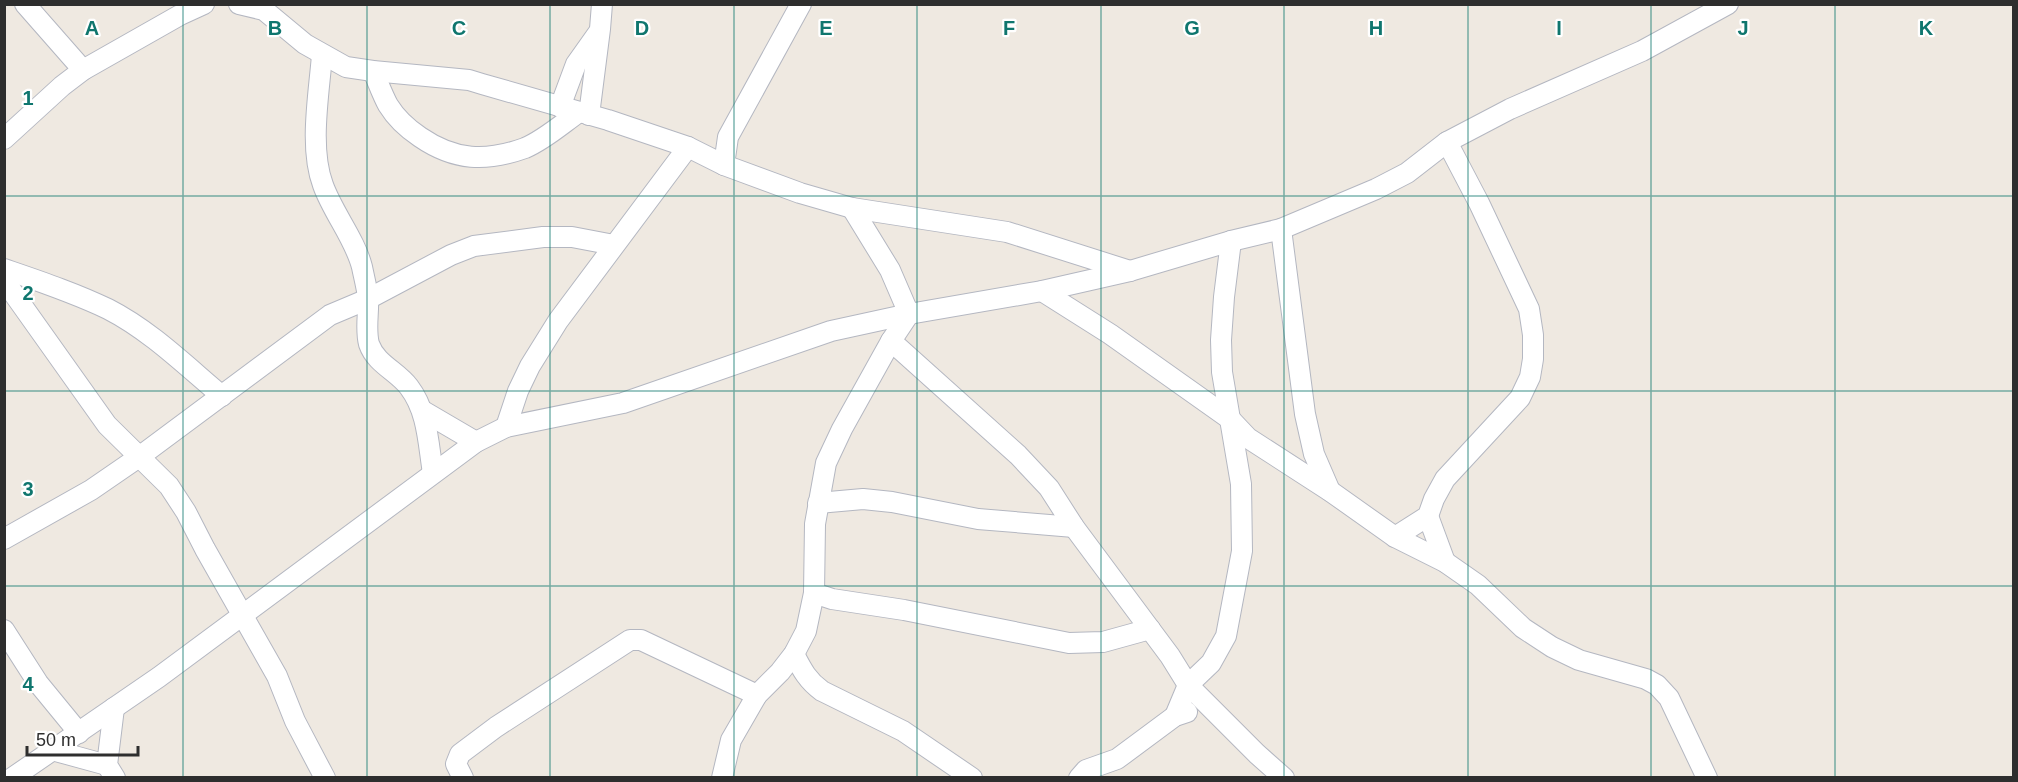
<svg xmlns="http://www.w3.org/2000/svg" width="2018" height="782" font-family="Arial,sans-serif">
<rect width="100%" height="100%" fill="#efe9e1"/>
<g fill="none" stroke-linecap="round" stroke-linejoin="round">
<defs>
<g id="minor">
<polyline points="25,4 83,70"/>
<polyline points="239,4 264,10 305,44 346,67 373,71 469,80 482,84 608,120 688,147 724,165 800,193 852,208 1007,232 1130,271"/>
<path d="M322,55C319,94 309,148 323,185C333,213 355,239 362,267C364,277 367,288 368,298C369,313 365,329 369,344C376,364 397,371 409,387C428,412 428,443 433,473"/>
<path d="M373,71C378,82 382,94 388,105C396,118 408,129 420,137C455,161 486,162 525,148C544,140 562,124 579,112"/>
<polyline points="560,107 576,64 598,33"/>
<polyline points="589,115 600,29 602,4"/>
<polyline points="4,139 62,86 83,70 180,15 204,4"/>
<polyline points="724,165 728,137 801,4"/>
<polyline points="1281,229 1305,414 1314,454 1330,491"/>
<path d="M4,269C39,281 75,293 108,309C151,331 186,366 222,396"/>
<polyline points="4,280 107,425 169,486 186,512 205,549 277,676 295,721 325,778"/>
<polyline points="1042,291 1110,334 1230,419 1248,438 1330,491 1395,537 1445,562 1478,585 1523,628 1552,647 1579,660 1646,679 1657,685 1669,698 1707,778"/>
<polyline points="891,341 1018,455 1049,488 1074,527 1170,656 1188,685 1257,754 1284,778"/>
<polyline points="423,411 476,442"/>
<polyline points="506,427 518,391 530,366 558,321 688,147"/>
<polyline points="818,503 863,499 892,502 978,519 1074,527"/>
<polyline points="1428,516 1445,562"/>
<polyline points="1395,537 1428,516 1434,499 1445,479 1520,398 1530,377 1533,359 1533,335 1529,309 1479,203 1447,142"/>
<polyline points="4,539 91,490 139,457 330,315 368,299 451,255 474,246 543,237 572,237 614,245"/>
<polyline points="814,593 832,599 904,610 1069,643 1103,642 1150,629"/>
<polyline points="4,630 38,683 79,733"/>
<path d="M794,654C802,670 808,681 822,691L903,731L972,778"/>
<polyline points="114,708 107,765 115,778"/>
<polyline points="1175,716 1188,685 1211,663 1226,636 1242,551 1241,484 1222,372 1221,340 1224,297 1231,241"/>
<polyline points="52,750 107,765"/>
<polyline points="12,778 159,677 476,442 506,427 623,403 831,331 909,314 1042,291 1130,271 1231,241 1281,229 1376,189 1407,173 1447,142 1510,109 1642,51 1728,4"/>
<polyline points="463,778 456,764 460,754 496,727 630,640 641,640 757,695"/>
<polyline points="722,778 731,740 757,695 780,672 794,654 806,631 814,593 815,524 826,463 842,429 891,341 909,314 890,270 852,208"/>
<polyline points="1079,778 1086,770 1117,759 1175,716 1187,712"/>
</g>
</defs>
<use href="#minor" stroke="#b4b7c1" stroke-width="22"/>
<use href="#minor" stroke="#fff" stroke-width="20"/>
</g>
<path fill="none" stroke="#0f766e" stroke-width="1.5" stroke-opacity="0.55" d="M183,4V778M367,4V778M550,4V778M734,4V778M917,4V778M1101,4V778M1284,4V778M1468,4V778M1651,4V778M1835,4V778M4,196H2014M4,391H2014M4,586H2014"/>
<g font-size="20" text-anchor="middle" font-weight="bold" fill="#0f766e" stroke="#fff" stroke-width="4.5" stroke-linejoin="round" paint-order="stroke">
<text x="92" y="35">A</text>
<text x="275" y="35">B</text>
<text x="459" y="35">C</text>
<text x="642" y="35">D</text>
<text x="826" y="35">E</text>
<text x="1009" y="35">F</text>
<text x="1192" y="35">G</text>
<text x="1376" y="35">H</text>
<text x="1559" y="35">I</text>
<text x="1743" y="35">J</text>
<text x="1926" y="35">K</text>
<text x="28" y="105">1</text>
<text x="28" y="300">2</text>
<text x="28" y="496">3</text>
<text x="28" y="691">4</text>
</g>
<rect width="2018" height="782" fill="none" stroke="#2e2e2e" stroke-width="12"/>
<path d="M27 746v9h111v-9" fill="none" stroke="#2e2e2e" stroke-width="3"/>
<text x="36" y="746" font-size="18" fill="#2e2e2e" stroke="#ffffff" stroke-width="4.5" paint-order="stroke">50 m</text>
</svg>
